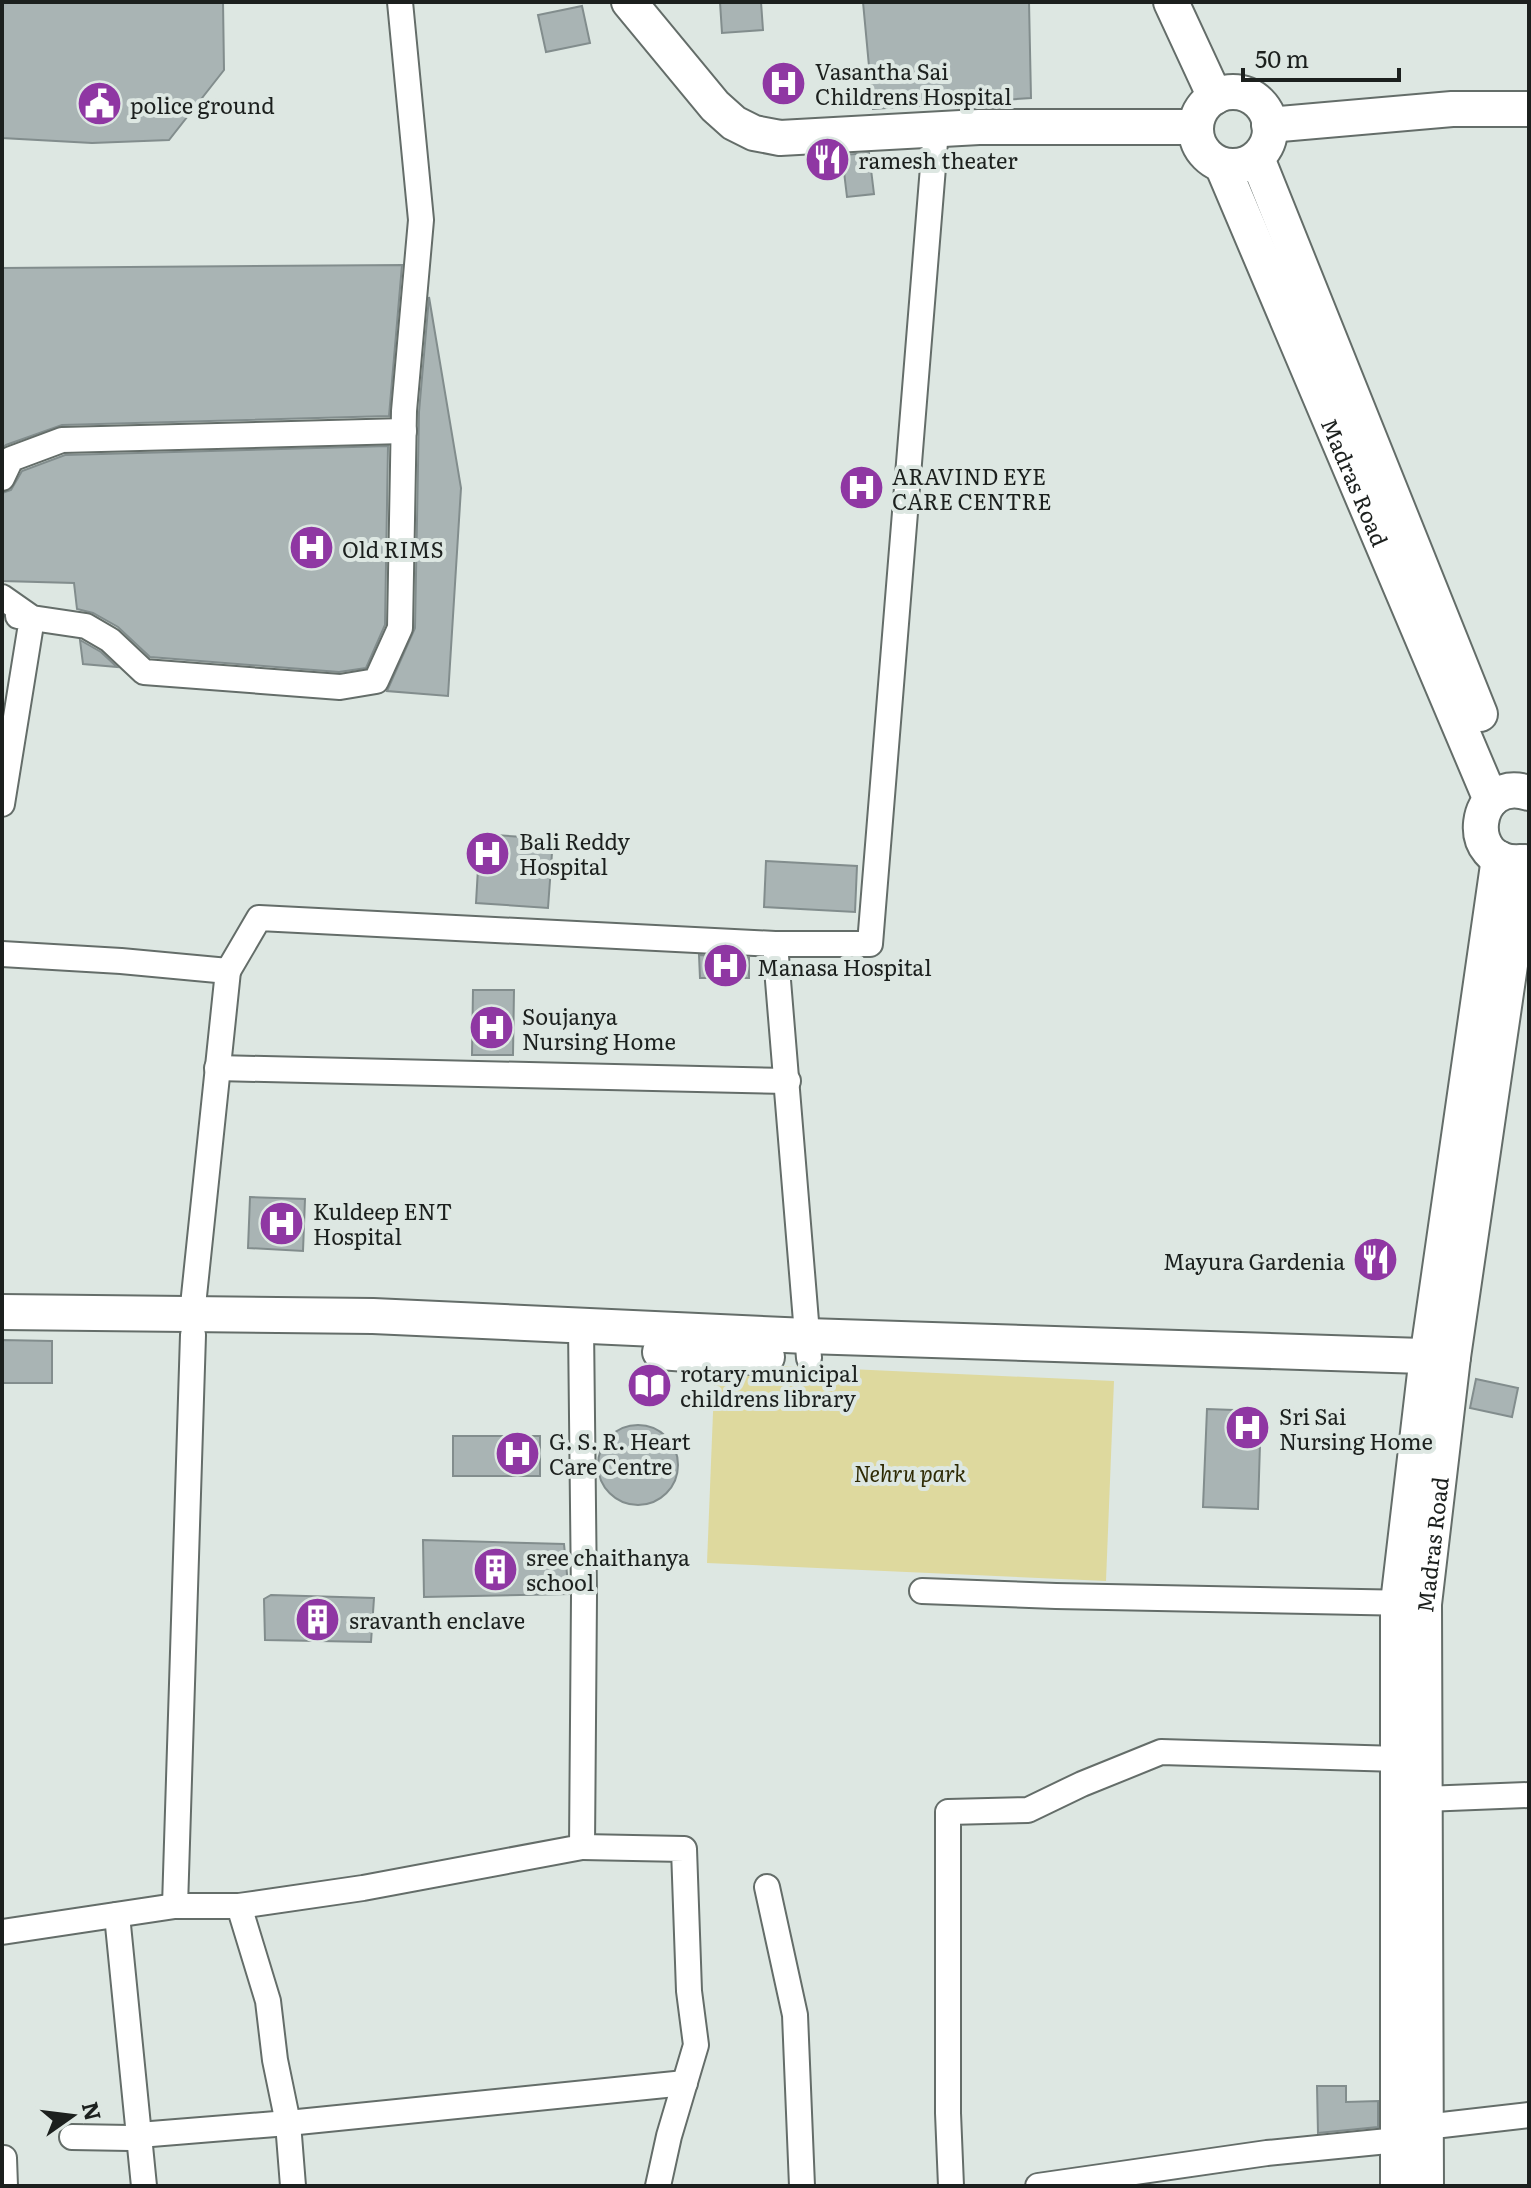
<svg xmlns="http://www.w3.org/2000/svg" width="1531" height="2188" font-family="Literata,serif">
<rect width="100%" height="100%" fill="#dde7e2"/>
<polygon fill="#ded99e" points="715,1363 1114,1381 1106,1581 707,1563"/>
<g fill="#a9b4b4" stroke="#828d8d" stroke-width="2">
<polygon points="2,2 223,2 224,70 169,140 92,143 2,138"/>
<polygon points="720,2 761,2 763,30 722,33"/>
<polygon points="863,2 1029,2 1031,98 873,109"/>
<polygon points="582,6 590,43 546,52 538,15"/>
<polygon points="791,66 793,96 774,98 771,68"/>
<polygon points="869,153 874,194 847,197 842,155"/>
<polygon points="402,265 389,416 62,425 6,445 2,448 2,268"/>
<polygon points="429,297 461,488 448,696 387,691 415,628 419,412"/>
<polygon points="388,446 385,625 366,668 339,672 150,657 118,627 93,613 77,609 74,583 2,581 2,493 11,490 22,471 65,455"/>
<polygon points="80,640 101,652 117,667 83,664"/>
<polygon points="480,834 553,839 548,908 476,903"/>
<polygon points="766,861 857,866 855,912 764,907"/>
<polygon points="699,955 749,958 749,978 700,978"/>
<polygon points="473,990 514,990 513,1055 472,1055"/>
<polygon points="250,1197 305,1199 303,1251 248,1248"/>
<polygon points="2,1340 52,1341 52,1383 2,1383"/>
<polygon points="1476,1379 1518,1388 1512,1417 1470,1408"/>
<polygon points="1207,1409 1261,1411 1258,1509 1203,1507"/>
<circle cx="638" cy="1465" r="40"/>
<rect x="453" y="1436" width="87" height="40"/>
<polygon points="423,1540 564,1544 569,1594 424,1597"/>
<polygon points="271,1595 374,1598 371,1642 265,1640 264,1599"/>
<polygon points="1317,2086 1346,2086 1346,2102 1378,2101 1378,2127 1318,2133"/>
</g>
<g fill="none" stroke-linecap="round" stroke-linejoin="round">
<defs>
<g id="minor">
<polyline points="2,478 11,459 62,440 404,431"/>
<polyline points="2,597 32,618 86,626 110,640 144,672 340,687 376,681 400,628 404,411 421,220 400,2"/>
<polyline points="2,804 32,618 18,616"/>
<polyline points="775,944 809,1358"/>
<polyline points="2,954 121,961 228,971 259,918 775,944 870,944 936,130"/>
<polyline points="217,1068 788,1081"/>
<polyline points="192,1315 228,971"/>
<polyline points="193,1335 175,1906 239,1906 268,2001 275,2060 288,2123 293,2186"/>
<polyline points="922,1591 1056,1596 1413,1603"/>
<polyline points="1424,1799 1529,1795"/>
<polyline points="582,1847 684,1849 689,1991 696,2045 669,2136 658,2186"/>
<polyline points="767,1887 795,2015 802,2186"/>
<polyline points="239,1906 363,1888 582,1847 584,1596 581,1326"/>
<polyline points="117,1915 144,2186"/>
<polyline points="2,1932 175,1906"/>
<polyline points="1425,2127 1529,2115"/>
<polyline points="72,2137 130,2138 139,2135 288,2123 685,2083"/>
<polyline points="2,2158 4,2158 5,2186"/>
<polyline points="951,2186 948,2113 948,1812 1028,1810 1082,1784 1161,1752 1399,1759"/>
<polyline points="1038,2186 1267,2153 1398,2140"/>
</g>
<g id="secondary">
<polyline points="629,2 715,106 734,123 754,133 780,138 979,127 1196,127"/>
<polyline points="1171,2 1215,97"/>
<circle cx="1233" cy="129" r="37"/>
<polyline points="1269,125 1452,109 1529,109"/>
<polyline points="1257,158 1480,714"/>
<path id="s1" d="M1222,165L1491,800"/>
<path d="M1521,862C1461,867 1472,774 1529,793"/>
<polyline points="2,1312 373,1316 807,1336 1453,1357"/>
<polyline points="660,1352 713,1356 767,1357"/>
<polyline points="1398,2186 1398,1603 1425,1373 1499,858"/>
<path id="s2" d="M1426,2186L1424,1604L1453,1357L1525,862"/>
</g>
</defs>
<use href="#minor" stroke="#646d69" stroke-width="28"/>
<use href="#secondary" stroke="#646d69" stroke-width="38"/>
<use href="#minor" stroke="#fff" stroke-width="24"/>
<use href="#secondary" stroke="#fff" stroke-width="34"/>
</g>
<defs>
<symbol id="hospital-disc" viewBox="-11 -11 22 22"><circle r="9.5" fill="#8f37a3" stroke="#dde7e2"/><path d="M-5-5h3v3.5h4V-5h3V5h-3V1.5h-4V5h-3Z" fill="#fff"/></symbol>
<symbol id="civic-disc" viewBox="-11 -11 22 22"><circle r="9.5" fill="#8f37a3" stroke="#dde7e2"/><path d="M-.6-6.5H3V-4.5H.6V-3L4-1V1h2V6H-6V1h2V-1L-.6-3ZM-1.2 2.5V6h2.4V2.5Z" fill="#fff"/></symbol>
<symbol id="restaurant-disc" viewBox="-11 -11 22 22"><circle r="9.5" fill="#8f37a3" stroke="#dde7e2"/><path d="M-5-6h1v4h1v-4h1v4h1v-4h1v5L-1.5 .5V6h-2V.5L-5-1ZM5-6V6H3V1.5H1.5Q1.5-4 5-6Z" fill="#fff"/></symbol>
<symbol id="library-disc" viewBox="-11 -11 22 22"><circle r="9.5" fill="#8f37a3" stroke="#dde7e2"/><path d="M-6-4Q-3-5.5-.7-3.5V5Q-3 3-6 4ZM6-4Q3-5.5 .7-3.5V5Q3 3 6 4Z" fill="#fff"/></symbol>
<symbol id="building-disc" viewBox="-11 -11 22 22"><circle r="9.5" fill="#8f37a3" stroke="#dde7e2"/><path d="M-4-6H4V6H1V3H-1V6H-4ZM-2.5-4.3h1.7v1.8h-1.7ZM.8-4.3h1.7v1.8H.8ZM-2.5-1h1.7V.8h-1.7ZM.8-1h1.7V.8H.8Z" fill="#fff"/></symbol>
</defs>
<g fill-rule="evenodd">
<use href="#hospital-disc" x="758" y="58" width="51" height="51"/>
<use href="#civic-disc" x="74" y="78" width="51" height="51"/>
<use href="#restaurant-disc" x="802" y="134" width="51" height="51"/>
<use href="#hospital-disc" x="836" y="462" width="51" height="51"/>
<use href="#hospital-disc" x="286" y="522" width="51" height="51"/>
<use href="#hospital-disc" x="462" y="828" width="51" height="51"/>
<use href="#hospital-disc" x="700" y="940" width="51" height="51"/>
<use href="#hospital-disc" x="466" y="1002" width="51" height="51"/>
<use href="#hospital-disc" x="256" y="1198" width="51" height="51"/>
<use href="#restaurant-disc" x="1350" y="1234" width="51" height="51"/>
<use href="#library-disc" x="624" y="1360" width="51" height="51"/>
<use href="#hospital-disc" x="1222" y="1402" width="51" height="51"/>
<use href="#hospital-disc" x="492" y="1428" width="51" height="51"/>
<use href="#building-disc" x="470" y="1544" width="51" height="51"/>
<use href="#building-disc" x="292" y="1594" width="51" height="51"/>
</g>
<g text-anchor="middle" dominant-baseline="central" stroke-width="8" stroke-linejoin="round" paint-order="stroke">
<g font-size="22" fill="#1c201e" stroke="#dde7e2" text-anchor="start">
<text x="815" y="70">Vasantha Sai<tspan x="815" dy="25">Childrens Hospital</tspan></text>
<text x="130" y="104">police ground</text>
<text x="858" y="159">ramesh theater</text>
<text x="892" y="475">ARAVIND EYE<tspan x="892" dy="25">CARE CENTRE</tspan></text>
<text x="342" y="548">Old RIMS</text>
<text x="519" y="840">Bali Reddy<tspan x="519" dy="25">Hospital</tspan></text>
<text x="757" y="966">Manasa Hospital</text>
<text x="522" y="1015">Soujanya<tspan x="522" dy="25">Nursing Home</tspan></text>
<text x="313" y="1210">Kuldeep ENT<tspan x="313" dy="25">Hospital</tspan></text>
<text x="1345" y="1260" text-anchor="end">Mayura Gardenia</text>
<text x="680" y="1372">rotary municipal<tspan x="680" dy="25">childrens library</tspan></text>
<text x="1279" y="1415">Sri Sai<tspan x="1279" dy="25">Nursing Home</tspan></text>
<text x="549" y="1440">G. S. R. Heart<tspan x="549" dy="25">Care Centre</tspan></text>
<text x="526" y="1556">sree chaithanya<tspan x="526" dy="25">school</tspan></text>
<text x="349" y="1619">sravanth enclave</text>
</g>
<g font-size="22" fill="#1c201e" stroke="#dde7e2">
<text stroke="none"><textPath href="#s1" startOffset="344">Madras Road</textPath></text>
<text stroke="none"><textPath href="#s2" startOffset="642">Madras Road</textPath></text>
</g>
<g font-size="22" font-style="italic" fill="#2e2a04" stroke="#dde7e2">
<text x="910" y="1472">Nehru park</text>
</g>
</g>
<rect width="1531" height="2188" fill="none" stroke="#1c201e" stroke-width="8"/>
<g transform="translate(72 2116) rotate(76)" stroke="#dde7e2" stroke-width="6" paint-order="stroke">
<path d="M0-6L14 30L0 20L-14 30Z" fill="#1c201e"/>
<text y="-12" font-size="22" font-weight="bold" text-anchor="middle" fill="#1c201e">N</text>
</g>
<path d="M1243 68v12h156v-12" fill="none" stroke="#1c201e" stroke-width="4"/>
<text x="1255" y="68" font-size="24" fill="#1c201e" stroke="#dde7e2" stroke-width="6" paint-order="stroke">50 m</text>
</svg>
